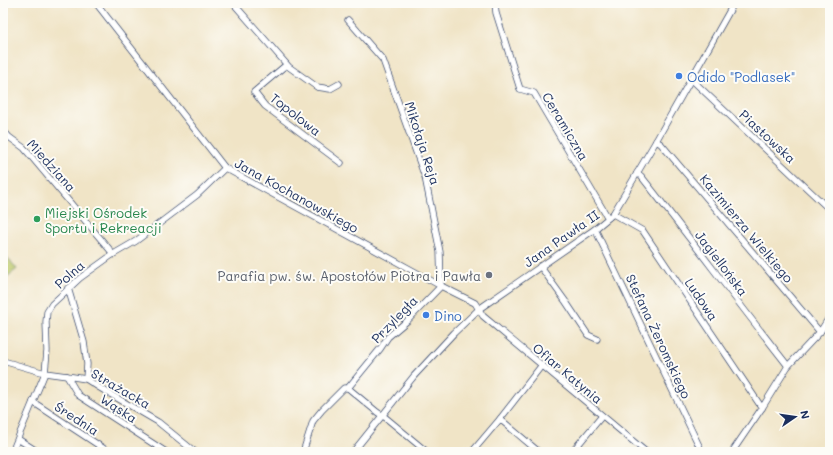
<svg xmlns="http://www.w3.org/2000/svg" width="833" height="455" font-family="Mali,sans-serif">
<rect width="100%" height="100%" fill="#fdfcf7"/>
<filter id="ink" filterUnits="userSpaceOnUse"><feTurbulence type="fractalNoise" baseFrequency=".025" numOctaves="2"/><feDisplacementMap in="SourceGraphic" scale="8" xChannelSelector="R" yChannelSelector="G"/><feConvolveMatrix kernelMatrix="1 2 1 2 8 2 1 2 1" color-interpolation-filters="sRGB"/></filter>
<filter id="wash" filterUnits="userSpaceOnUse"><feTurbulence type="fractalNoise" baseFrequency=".012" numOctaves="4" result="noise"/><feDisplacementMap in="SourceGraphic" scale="16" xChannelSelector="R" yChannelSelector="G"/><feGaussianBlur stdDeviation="0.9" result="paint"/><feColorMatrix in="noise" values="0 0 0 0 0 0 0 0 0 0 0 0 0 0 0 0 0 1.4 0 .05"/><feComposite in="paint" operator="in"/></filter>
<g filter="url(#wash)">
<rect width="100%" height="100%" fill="#f0e4c6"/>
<polygon fill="#bdca6c" stroke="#6c7c65" points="3,252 17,269 3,280"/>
</g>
<g filter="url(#ink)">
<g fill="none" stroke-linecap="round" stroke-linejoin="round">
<defs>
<g id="minor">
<polyline points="96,3 225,168 441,286 475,303 483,316 646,452"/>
<polyline points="233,3 289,67 317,87 330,89 339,84"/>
<polyline points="495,3 496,13 520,89 534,93 608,218"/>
<polyline points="348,20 383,60 425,177 440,252 441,286 407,321 388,337 380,349 348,388"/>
<polyline points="286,65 254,92 265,106 341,163"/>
<polyline points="691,79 830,210"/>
<polyline points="3,130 9,137 24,148 110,250 112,255"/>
<polyline points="656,141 661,144 820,332"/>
<path d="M637,173L641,176C691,239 738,303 788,366"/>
<polyline points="613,214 643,231 762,408"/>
<polyline points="595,229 702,452"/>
<polyline points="540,266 566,302 588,335 597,339"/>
<polyline points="68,288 84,342 87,364 86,379"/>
<polyline points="3,361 45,373 67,376 86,379 100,388 158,422 195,452"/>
<polyline points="67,376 78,395 166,452"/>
<polyline points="33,402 109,452"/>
<polyline points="500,419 539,452"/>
<polyline points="18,439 38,452"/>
<polyline points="12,452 45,373 47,351 46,322 47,312 52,304 80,278 112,255 136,241 197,195 225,168"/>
<polyline points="303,452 313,421 322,410 344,388 348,388 377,412 386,418 427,452"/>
<polyline points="353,452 414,376 454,333 479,309 595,229 613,214 656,141 734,3"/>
<polyline points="472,452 500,419 542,365"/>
<polyline points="572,452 602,416"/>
<polyline points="732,452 762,408 788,366 820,332 830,316"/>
</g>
</defs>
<use href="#minor" stroke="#3b4a6e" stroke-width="7"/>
<use href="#minor" stroke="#fff" stroke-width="5.5"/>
</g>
</g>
<g fill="#3f7fe0" stroke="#fdfcf7" stroke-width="1.5">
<circle cx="679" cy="76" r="4"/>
<circle cx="426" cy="315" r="4"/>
</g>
<circle fill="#2e9e5b" stroke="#fdfcf7" stroke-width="1.5" cx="37" cy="219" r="4"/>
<circle fill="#6b7280" stroke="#fdfcf7" stroke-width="1.5" cx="489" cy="275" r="4"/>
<g text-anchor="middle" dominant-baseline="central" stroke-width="4" stroke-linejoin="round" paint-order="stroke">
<g font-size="13" fill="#366cbe" stroke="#fdfcf7" text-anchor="start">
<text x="687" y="76">Odido "Podlasek"</text>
<text x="434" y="315">Dino</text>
</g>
<g font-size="13" fill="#1b2f5e" stroke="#fdfcf7">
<text transform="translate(296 114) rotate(38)">Topolowa</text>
<text transform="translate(566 126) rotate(59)">Ceramiczna</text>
<text transform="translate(768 136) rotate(43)">Piastowska</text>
<text transform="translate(423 143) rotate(72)">Mikołaja Reja</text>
<text transform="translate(52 165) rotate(48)">Miedziana</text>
<text transform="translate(297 195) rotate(29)">Jana Kochanowskiego</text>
<text transform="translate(747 228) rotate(50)">Kazimierza Wielkiego</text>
<text transform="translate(561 238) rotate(-35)">Jana Pawła II</text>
<text transform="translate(722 263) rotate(53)">Jagiellońska</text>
<text transform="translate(69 274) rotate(-41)">Polna</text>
<text transform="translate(702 299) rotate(56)">Ludowa</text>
<text transform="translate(394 319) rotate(-46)">Przyległa</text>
<text transform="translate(659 336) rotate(65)">Stefana Żeromskiego</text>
<text transform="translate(568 373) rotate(40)">Ofiar Katynia</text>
<text transform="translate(121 388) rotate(30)">Strażacka</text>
<text transform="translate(119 408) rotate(33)">Wąska</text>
<text transform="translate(77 418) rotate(33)">Średnia</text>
</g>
<g font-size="13" fill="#27864d" stroke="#fdfcf7" text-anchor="start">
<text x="45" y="212">Miejski Ośrodek<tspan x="45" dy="15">Sportu i Rekreacji</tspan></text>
</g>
<g font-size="13" fill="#5b616d" stroke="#fdfcf7" text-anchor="end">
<text x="481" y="275">Parafia pw. św. Apostołów Piotra i Pawła</text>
</g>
</g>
<rect width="833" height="455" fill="none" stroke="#fdfcf7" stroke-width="16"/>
<g transform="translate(795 417) rotate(77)" stroke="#fdfcf7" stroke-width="3" paint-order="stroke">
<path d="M0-3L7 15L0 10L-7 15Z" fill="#1b2f5e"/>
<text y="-6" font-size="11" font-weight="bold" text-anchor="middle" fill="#1b2f5e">N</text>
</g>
</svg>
